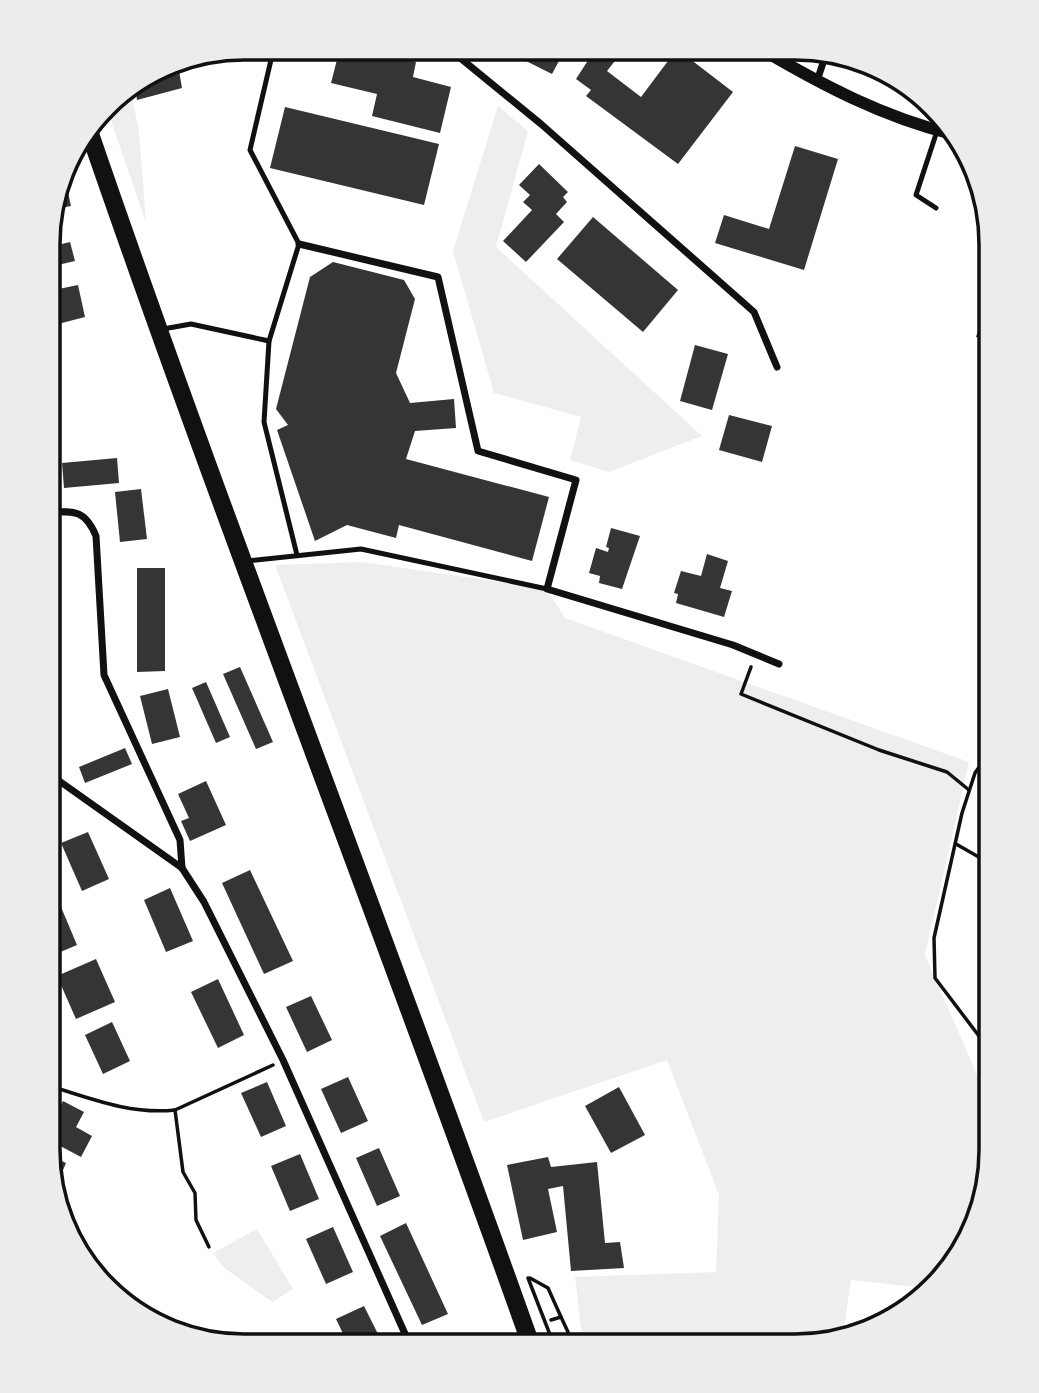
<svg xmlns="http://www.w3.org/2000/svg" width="1039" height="1393" font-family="'Sofia Sans Condensed',sans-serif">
<rect width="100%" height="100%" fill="#fff"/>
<g fill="#eee">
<polygon points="130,87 139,131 146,223 106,106 114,96"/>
<polygon points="498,106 528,131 496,247 702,436 609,472 570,460 581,417 494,393 453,251"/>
<polygon points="362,562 547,589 565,618 969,762 925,955 985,1093 991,1080 991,1163 959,1258 925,1288 851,1280 843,1335 796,1346 583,1345 575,1277 716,1272 719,1195 667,1060 484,1122 275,565"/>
<polygon points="257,1229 293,1289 272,1302 223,1267 213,1253"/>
</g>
<g fill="#353535">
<polygon points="340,48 357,48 416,62 413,77 451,87 440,133 372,116 377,94 331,83"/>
<polygon points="531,48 566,48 552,74 524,60"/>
<polygon points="596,48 618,48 622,52 607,71 641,97 677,49 733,92 678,164 586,96 591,90 576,79"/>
<polygon points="177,59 182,88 137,100 135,84"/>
<polygon points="285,107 439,144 424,205 270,168"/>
<polygon points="795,146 838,159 804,270 715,243 724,215 769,229"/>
<polygon points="539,164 568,192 563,197 567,202 556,214 564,222 526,262 503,241 532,210 523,202 530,195 519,185"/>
<polygon points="64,174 71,206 51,210 61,183"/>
<polygon points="593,217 678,290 643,332 557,259"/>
<polygon points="70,242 75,261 49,267 49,247"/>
<polygon points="333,262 404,280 415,299 396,373 410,403 454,399 456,428 415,431 406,459 549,497 532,561 399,525 396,538 347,525 315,541 277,430 288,425 276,409 310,277"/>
<polygon points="78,285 85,317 58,324 60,332 49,335 49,291"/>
<polygon points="991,289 992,289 992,342 976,337"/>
<polygon points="695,345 728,354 712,410 680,401"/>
<polygon points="729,415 772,426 762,462 719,450"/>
<polygon points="49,444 54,444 56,468 49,468"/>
<polygon points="117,458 119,483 64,488 62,463"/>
<polygon points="141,489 147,539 120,542 115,492"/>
<polygon points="611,528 640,536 622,589 599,583 600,576 589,573 596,548 608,552 609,548 606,547"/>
<polygon points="707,554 728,561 720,588 732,591 724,617 676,603 678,594 674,593 681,571 701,576"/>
<polygon points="137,568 165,568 165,671 137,672"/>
<polygon points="48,639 52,639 57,741 48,741"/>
<polygon points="240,667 273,742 256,749 223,674"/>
<polygon points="206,682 230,737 216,743 192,688"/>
<polygon points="168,689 180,737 152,744 140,696"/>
<polygon points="125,748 132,764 85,783 79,767"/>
<polygon points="206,781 226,825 190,841 181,821 189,818 178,794"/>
<polygon points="88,832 109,879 82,891 61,843"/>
<polygon points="250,870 293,961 264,974 222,883"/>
<polygon points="170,888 193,941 166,952 144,900"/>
<polygon points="61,907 77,945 51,956 48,949 48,913"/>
<polygon points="96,959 115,1002 76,1019 57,976"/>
<polygon points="218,979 244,1035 218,1048 191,992"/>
<polygon points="311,996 332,1040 307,1052 286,1007"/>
<polygon points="112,1022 130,1061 103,1074 85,1035"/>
<polygon points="348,1077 368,1121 341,1133 321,1089"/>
<polygon points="267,1082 286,1126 261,1137 241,1093"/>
<polygon points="619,1087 645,1135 611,1153 585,1106"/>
<polygon points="63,1101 84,1112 76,1127 92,1136 81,1157 47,1139 47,1130"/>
<polygon points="379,1148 400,1196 377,1206 356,1158"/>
<polygon points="300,1154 319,1199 290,1211 271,1166"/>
<polygon points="49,1155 66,1163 56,1187 53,1173"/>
<polygon points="548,1157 551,1167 597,1162 605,1243 620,1242 624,1268 571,1271 563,1186 548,1189 557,1232 523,1240 507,1165"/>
<polygon points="406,1223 448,1314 422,1325 380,1236"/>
<polygon points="333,1227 353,1272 326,1284 306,1239"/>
<polygon points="364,1306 380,1338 367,1345 348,1344 336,1319"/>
</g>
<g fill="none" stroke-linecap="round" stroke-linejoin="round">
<g stroke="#111" stroke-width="3.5">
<polyline points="751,667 741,694 879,750 947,772 969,790"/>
<polyline points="956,844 991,864"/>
<polyline points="982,1040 935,978 934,938 962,813 975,773 991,750"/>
<path d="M47,1085C89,1098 131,1115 175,1110L273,1065"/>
<polyline points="175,1110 183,1172 195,1193 196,1220 209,1247"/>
<polyline points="528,1278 554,1345"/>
<polyline points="530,1278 548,1288 561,1317"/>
<polyline points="551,1320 561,1317 568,1332 570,1345"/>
<polyline points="462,1345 500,1335"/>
</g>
<g stroke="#111" stroke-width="5">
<polyline points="274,47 250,150 299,244 269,341 264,422 297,555"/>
<polyline points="310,51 311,47"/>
<polyline points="936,208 916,195 937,131"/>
<polyline points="163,329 191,324 269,341"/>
<polyline points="247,561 361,549 547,589"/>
</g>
<g stroke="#111" stroke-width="7">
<polyline points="448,48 541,124 754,312 777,367"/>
<polyline points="817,81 827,51"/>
<polyline points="937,130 939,120"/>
<polyline points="299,244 438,277 478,451 576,480 547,589 733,645 779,664"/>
<path d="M48,512C75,511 85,510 96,536L104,675L180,840L182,868"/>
<polyline points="48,773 182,868 204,902 283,1060 410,1345"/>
</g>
<path stroke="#111" stroke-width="12" d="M761,49C822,85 883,117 952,134"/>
<path stroke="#111" stroke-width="18" d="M88,128C228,536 387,938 531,1345"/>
</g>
<path d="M0 0H1039V1393H0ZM244 60H795A184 184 0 0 1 979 244V1150A184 184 0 0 1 795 1334H244A184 184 0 0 1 60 1150V244A184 184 0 0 1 244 60Z" fill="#ececec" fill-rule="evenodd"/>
<path fill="none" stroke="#111" stroke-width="3.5" d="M244 60H795A184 184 0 0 1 979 244V1150A184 184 0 0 1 795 1334H244A184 184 0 0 1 60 1150V244A184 184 0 0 1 244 60Z"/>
</svg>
